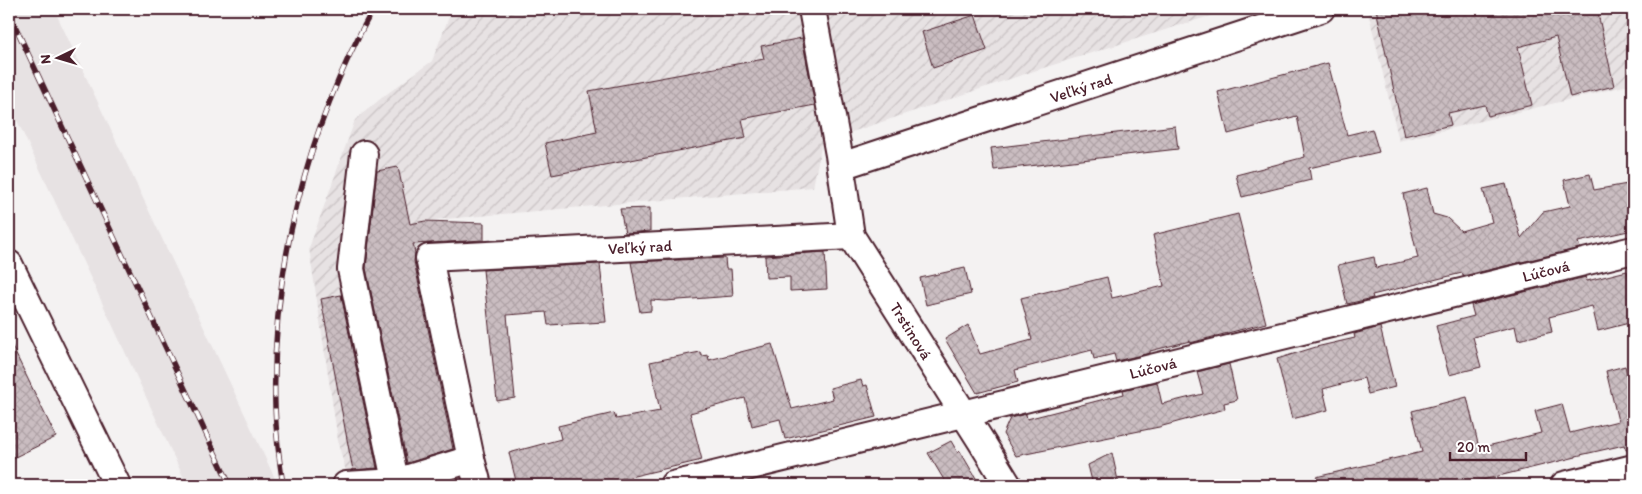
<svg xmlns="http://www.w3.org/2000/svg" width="1642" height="494" font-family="Itim,sans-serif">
<defs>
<pattern id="industrial-furrows" width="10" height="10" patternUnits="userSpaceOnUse" patternTransform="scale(1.25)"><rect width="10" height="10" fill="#e7e2e3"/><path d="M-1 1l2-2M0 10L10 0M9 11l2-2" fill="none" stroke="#c8c1c3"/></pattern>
<pattern id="building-cross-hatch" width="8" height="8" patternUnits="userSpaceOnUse" patternTransform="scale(1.25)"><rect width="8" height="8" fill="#cabdc1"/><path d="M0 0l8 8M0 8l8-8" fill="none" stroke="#afa2a6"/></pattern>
</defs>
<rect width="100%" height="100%" fill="#f4f2f2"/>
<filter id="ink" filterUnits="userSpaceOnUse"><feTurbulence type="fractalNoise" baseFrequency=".02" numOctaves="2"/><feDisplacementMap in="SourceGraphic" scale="10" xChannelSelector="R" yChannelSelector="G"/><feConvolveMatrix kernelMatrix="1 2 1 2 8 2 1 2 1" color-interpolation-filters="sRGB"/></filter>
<g filter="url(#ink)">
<polygon fill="#e7e2e3" points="9,9 54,9 278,485 187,485 9,103"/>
<g fill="url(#industrial-furrows)">
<polygon points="452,9 1232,9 1040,69 822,142 813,187 422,221 422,246 440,270 484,485 350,485 339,447 309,248 355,120 384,96 432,61"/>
<polygon points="1375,9 1633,9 1633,84 1399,141 1368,11"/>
</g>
<g fill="url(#building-cross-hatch)" stroke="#4a1f2b">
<polygon points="1376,9 1597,9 1614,86 1570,97 1556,37 1518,47 1532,105 1488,116 1485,105 1448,113 1451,125 1404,136"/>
<polygon points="975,15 987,50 933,68 922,32"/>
<polygon points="802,38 815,105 742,119 746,138 552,175 545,143 597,132 589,91 764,59 761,46"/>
<polygon points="1328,63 1347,135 1372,129 1379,152 1309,168 1311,180 1242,197 1236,175 1305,157 1297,116 1228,134 1218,92"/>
<polygon points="1175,126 1178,149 994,170 991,148"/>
<polygon points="398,167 410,224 425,221 484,223 484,240 413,244 415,253 414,261 453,449 407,463 366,268 377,171"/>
<polygon points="1590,174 1594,190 1633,183 1633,230 1578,242 1580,248 1463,276 1462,273 1372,295 1373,298 1347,304 1338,265 1374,257 1376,268 1418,258 1403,194 1427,188 1433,214 1447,218 1461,231 1492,222 1483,189 1506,184 1521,238 1543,212 1570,206 1564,180"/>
<polygon points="650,208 650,231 625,233 620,209"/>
<polygon points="1238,214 1266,323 1190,343 1190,341 1150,351 1150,353 1116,361 1114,354 1094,359 1092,350 1015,370 1018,382 977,393 945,339 968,325 980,354 1032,340 1021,298 1107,277 1112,298 1164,286 1153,235"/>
<polygon points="825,252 827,289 790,291 790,277 766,278 765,256"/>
<polygon points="725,258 726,269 731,269 733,296 665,301 651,300 651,311 640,312 631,262"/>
<polygon points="600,264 606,322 548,325 546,312 507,315 515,398 497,401 483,270"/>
<polygon points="965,268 971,294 926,305 920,278"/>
<polygon points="1627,271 1633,295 1633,322 1598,331 1592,306 1549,317 1552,332 1518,340 1515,326 1473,337 1481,367 1449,375 1436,326 1474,316 1471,305 1586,277 1587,281"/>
<polygon points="341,295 377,468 353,470 349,450 321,299"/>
<polygon points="1380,327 1395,387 1368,394 1364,378 1323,389 1328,410 1292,419 1277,359 1316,347 1355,338 1354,334"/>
<polygon points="9,340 56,437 9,460"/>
<polygon points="772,344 792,409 833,399 830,388 861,380 863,386 867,385 876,417 785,439 780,419 752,426 745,398 690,413 702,460 596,485 517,485 509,453 561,439 558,426 614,413 616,419 660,411 650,362 700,352 702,356 708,355 709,360"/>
<polygon points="1229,364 1237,400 1224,403 1225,409 1159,427 1016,456 1003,434 1010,418 1026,414 1027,419 1124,394 1123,390 1157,382 1162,404 1203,394 1197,372"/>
<polygon points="1625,366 1628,378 1633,377 1633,450 1626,450 1624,445 1576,456 1576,457 1462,485 1317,485 1316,477 1422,452 1412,411 1467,397 1479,448 1541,433 1535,411 1562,404 1570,433 1618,421 1606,371"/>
<polygon points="951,441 958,453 960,451 980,485 947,485 928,453"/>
<polygon points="1112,453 1119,485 1093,485 1088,465"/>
</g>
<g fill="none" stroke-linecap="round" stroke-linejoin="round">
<defs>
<g id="minor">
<polyline points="812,9 839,155 851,236 981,441 1008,485"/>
<polyline points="364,154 351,269 396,485"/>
<polyline points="841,166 1321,9"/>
<polyline points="9,264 117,485"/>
<polyline points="346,485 396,482 471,459"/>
<polyline points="478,485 471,459 429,258 851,236"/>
<polyline points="673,485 1633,250"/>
<polyline points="1564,485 1633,468"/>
</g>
</defs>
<use href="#minor" stroke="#4a1f2b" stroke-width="30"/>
<use href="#minor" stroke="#fff" stroke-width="26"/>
<defs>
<g id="rail">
<polyline points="9,13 230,485"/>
<path d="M283,485C279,459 276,433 275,406C271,269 307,129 373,9"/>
</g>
</defs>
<use href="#rail" stroke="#4a1f2b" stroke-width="5.5"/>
<use href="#rail" stroke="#fff" stroke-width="4" stroke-dasharray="11" stroke-linecap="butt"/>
</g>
</g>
<g text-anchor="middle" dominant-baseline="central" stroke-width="4" stroke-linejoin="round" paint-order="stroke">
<g font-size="16" fill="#4a1f2b" stroke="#fff">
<text transform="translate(1081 88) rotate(-18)">Veľký rad</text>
<text transform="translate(640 247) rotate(-3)">Veľký rad</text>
<text transform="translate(1546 271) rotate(-14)">Lúčová</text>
<text transform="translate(911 331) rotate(58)">Trstinová</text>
<text transform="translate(1153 368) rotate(-14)">Lúčová</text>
</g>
</g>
<rect width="1642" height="494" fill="none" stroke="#fff" stroke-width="30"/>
<rect x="15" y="15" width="1612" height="464" fill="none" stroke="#4a1f2b" stroke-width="2" filter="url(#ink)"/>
<g transform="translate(58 58) rotate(265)" stroke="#ffffff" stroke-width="4" paint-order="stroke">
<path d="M0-4L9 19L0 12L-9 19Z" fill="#4a1f2b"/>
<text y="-8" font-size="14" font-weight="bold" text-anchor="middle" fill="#4a1f2b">N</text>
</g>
<path d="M1450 452v8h76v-8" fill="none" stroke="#4a1f2b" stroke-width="2.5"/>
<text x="1457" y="452" font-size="15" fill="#4a1f2b" stroke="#ffffff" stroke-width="4" paint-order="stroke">20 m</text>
</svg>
